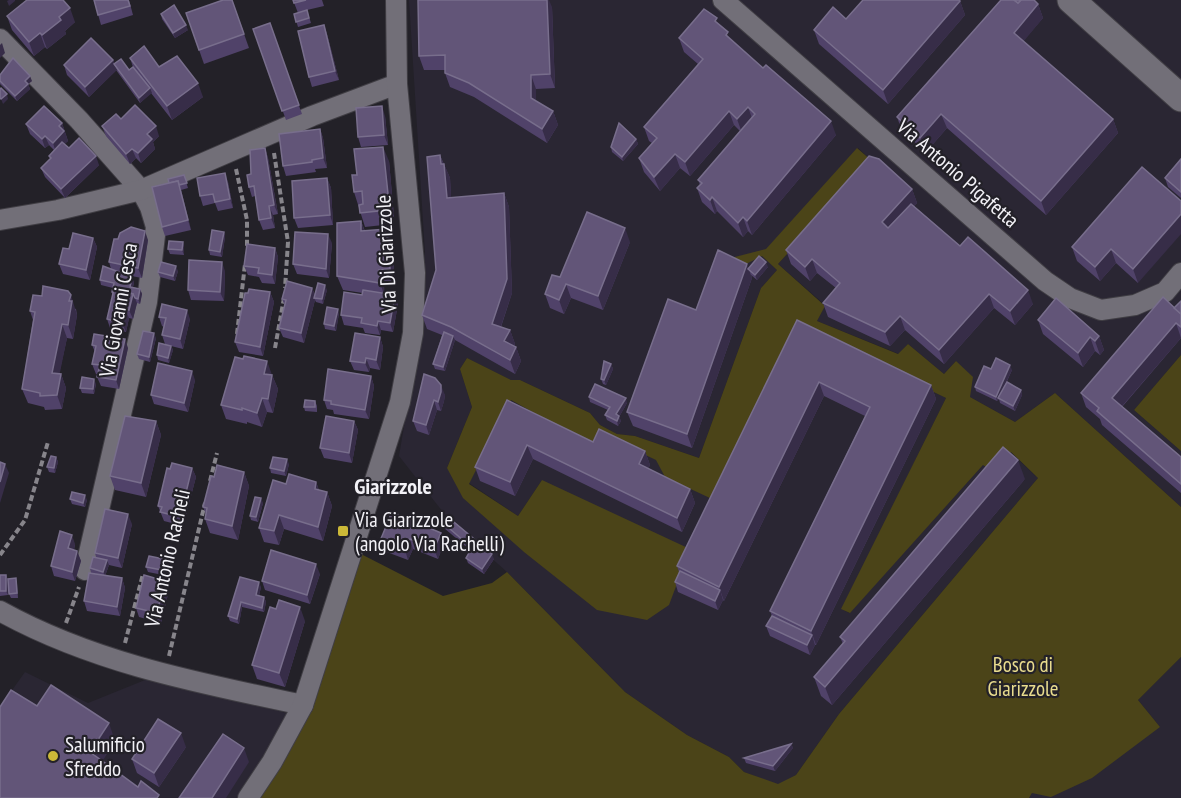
<svg xmlns="http://www.w3.org/2000/svg" width="1181" height="798" font-family="'PT Sans Narrow',sans-serif">
<rect width="100%" height="100%" fill="#232128"/>
<g fill="#2a2633">
<polygon points="409,0 1181,0 1181,355 1134,410 1181,451 1181,507 1055,393 1015,422 970,397 956,361 944,374 908,344 899,354 817,321 825,305 778,264 872,161 858,148 762,255 777,270 761,288 699,458 635,436 617,434 600,425 590,413 520,380 511,380 467,358 460,369 472,407 447,468 524,552 542,480 518,516 469,483 511,400 592,445 604,436 657,460 665,477 712,498 798,325 946,398 842,609 849,613 983,465 1010,452 1038,478 839,714 796,775 778,785 744,772 729,757 687,735 625,692 507,572 450,521 399,456 421,326 425,253"/>
<polygon points="1181,657 1181,798 1029,798 1032,793 1160,727 1138,700"/>
<polygon points="25,672 88,703 150,678 306,718 256,798 0,798 0,707"/>
</g>
<g fill="#4b4418">
<polygon points="857,148 872,161 778,264 825,306 817,321 898,354 908,344 944,374 956,361 973,377 970,397 1015,422 1055,393 1181,507 1181,657 1138,700 1160,727 1092,778 1051,797 1032,793 1029,798 256,798 313,707 359,553 443,596 492,583 507,572 625,692 687,735 729,757 744,772 778,784 796,775 839,714 1038,478 1011,452 994,472 983,465 850,613 841,609 946,398 798,326 712,499 665,477 656,460 605,436 592,445 511,400 469,484 518,516 542,480 690,549 669,605 647,620 597,610 524,552 463,498 447,468 472,407 460,369 467,358 511,380 520,380 590,413 600,425 617,434 635,436 699,458 761,288 777,270 762,256 742,266 727,259 766,249"/>
<polygon points="1181,355 1181,451 1134,410"/>
</g>
<g fill="none" stroke-linecap="round" stroke-linejoin="round">
<defs>
<g id="minor">
<polyline points="723,0 1045,281 1070,298 1101,310 1135,305 1165,292 1181,273"/>
<polyline points="0,39 79,120 141,190 150,207 156,227 147,302 85,570"/>
<polyline points="0,220 58,210 141,190 312,116 397,84"/>
<path d="M0,611C94,663 199,683 303,705"/>
<polyline points="248,798 272,762 303,705 400,402 413,333 415,273 397,84 396,0"/>
</g>
<polyline id="secondary" points="1071,0 1181,98"/>
</defs>
<use href="#minor" stroke="#403e44" stroke-width="22"/>
<use href="#secondary" stroke="#403e44" stroke-width="29"/>
<g stroke="#87858b" stroke-width="4" stroke-dasharray="6 3" stroke-linecap="butt">
<polyline points="274,153 288,242 285,288"/>
<polyline points="236,169 247,220 247,247"/>
<polyline points="237,334 245,264"/>
<polyline points="275,348 284,298"/>
<polyline points="210,481 217,453"/>
<polyline points="0,555 25,520 48,442"/>
<polyline points="66,623 79,587"/>
<polyline points="125,643 143,574"/>
<polyline points="169,656 205,503"/>
</g>
<use href="#minor" stroke="#726f78" stroke-width="20"/>
<use href="#secondary" stroke="#726f78" stroke-width="27"/>
</g>
<g fill="#504269">
<polygon points="94,0 129,0 133,15 101,25"/>
<polygon points="232,0 249,48 204,64 186,13"/>
<polygon points="293,0 322,0 324,6 307,10 311,23 298,27 294,14 298,13"/>
<polygon points="960,1 965,15 888,104 819,44 814,30 846,19"/>
<polygon points="1038,4 1043,18 1023,41 1113,119 1118,133 1046,215 947,128 926,152 902,131 897,117"/>
<polygon points="552,7 555,88 536,89 536,101 553,111 558,125 547,143 474,97 450,87 445,73 445,70 424,70 419,56"/>
<polygon points="161,14 188,30 175,38 162,19"/>
<polygon points="7,16 75,22 65,31 66,34 47,49 45,47 34,56 12,30"/>
<polygon points="324,25 327,34 339,80 312,87 309,77"/>
<polygon points="719,25 730,39 836,135 752,235 748,231 743,237 717,211 715,214 702,202 697,188 700,185 698,180 740,131 734,125 690,176 680,168 660,191 644,172 639,158 652,143 649,141 644,127 698,64 684,52 679,38"/>
<polygon points="253,29 273,33 302,114 286,120"/>
<polygon points="130,58 159,67 203,97 172,120 151,93 140,103 116,70 89,97 67,75 64,65 113,60 114,64 129,70 133,67"/>
<polygon points="0,75 32,81 28,84 30,89 17,101 0,84"/>
<polygon points="385,116 388,145 361,147 358,137"/>
<polygon points="121,119 159,136 153,142 155,149 141,163 136,158 130,164 106,136 102,126"/>
<polygon points="62,123 68,141 64,144 69,148 99,165 65,198 45,177 41,168 50,159 49,156 54,150 49,145 45,148 30,134 26,124"/>
<polygon points="320,129 323,138 327,168 315,169 316,172 286,176 283,166"/>
<polygon points="636,139 638,144 623,161 612,152 611,147"/>
<polygon points="265,148 268,158 278,214 273,215 275,228 263,230 259,220 255,196 252,197 249,187 251,174"/>
<polygon points="440,155 450,178 451,198 504,193 509,207 512,293 501,327 510,330 515,344 514,346 516,347 521,361 515,374 455,340 445,371 435,369 433,364 442,335 427,329 422,315 436,270"/>
<polygon points="1181,159 1181,198 1168,187 1165,178"/>
<polygon points="389,161 394,217 382,218 383,225 365,227 354,192 357,175"/>
<polygon points="1142,167 1138,283 1116,263 1100,281 1077,261 1072,247"/>
<polygon points="184,175 188,188 181,190 191,230 165,236 162,227 169,183"/>
<polygon points="327,178 331,188 333,225 298,228 294,218"/>
<polygon points="228,182 233,208 218,211 215,203 203,206 200,196"/>
<polygon points="912,189 917,203 914,206 960,246 1033,304 1015,325 994,308 944,364 905,330 890,346 828,317 823,303 836,288 817,273 810,281 791,264 786,250"/>
<polygon points="361,221 365,231 392,243 395,283 384,284 384,293 398,304 393,332 381,330 380,335 365,333 363,328 344,325 341,315 362,295 363,293 343,290 337,276"/>
<polygon points="224,232 225,237 222,257 210,255 209,250"/>
<polygon points="93,238 97,247 90,280 63,274 59,264"/>
<polygon points="148,240 142,278 126,275 134,282 133,287 140,289 142,294 140,304 137,303 133,319 129,318 126,332 110,328 107,319 113,294 112,292 113,288 101,285 100,280 111,269 109,262"/>
<polygon points="183,242 184,247 184,255 170,254 168,249"/>
<polygon points="630,242 603,310 571,298 564,314 550,308 545,294 560,277"/>
<polygon points="332,243 329,278 297,274 293,264"/>
<polygon points="275,248 278,257 275,284 262,283 259,277 248,275 244,266"/>
<polygon points="768,267 757,280 751,275 752,278 692,448 633,426 627,412 748,268"/>
<polygon points="178,271 175,281 160,277 158,272"/>
<polygon points="225,271 224,301 191,300 188,290"/>
<polygon points="312,288 315,295 327,290 323,304 316,302 315,300 304,343 283,337 279,328 285,306 282,299"/>
<polygon points="270,292 274,302 263,356 239,352 235,342"/>
<polygon points="42,296 76,309 77,315 73,339 67,338 59,374 61,374 66,388 62,409 45,410 44,407 28,403 22,389 33,320 30,311"/>
<polygon points="1181,301 1181,338 1122,407 1181,457 1181,493 1102,425 1100,419 1086,407 1081,393 1174,308"/>
<polygon points="339,313 336,331 325,329 324,324"/>
<polygon points="159,317 190,319 183,349 171,346 173,350 169,363 158,360 157,355 165,344 162,335 164,327 162,326"/>
<polygon points="797,320 931,385 936,399 816,645 815,645 810,655 770,636 766,626 772,616 770,611 865,416 824,396 724,601 723,600 718,610 678,592 675,582 679,572 677,566"/>
<polygon points="1038,320 1099,336 1104,350 1100,355 1095,351 1083,367 1043,334"/>
<polygon points="380,337 383,347 380,370 370,368 369,372 354,370 350,361"/>
<polygon points="156,338 150,362 139,359 137,354"/>
<polygon points="92,345 128,348 119,389 101,386 97,377 98,374 96,374 92,364 95,352"/>
<polygon points="611,364 613,369 606,385 603,384 601,379"/>
<polygon points="991,369 1012,370 1004,388 1021,390 1022,395 1015,411 1000,403 999,399 997,401 976,391 975,387"/>
<polygon points="424,374 445,395 444,401 441,411 437,410 429,435 417,431 413,421"/>
<polygon points="272,375 278,389 273,413 267,412 262,427 247,422 247,424 226,419 221,405"/>
<polygon points="371,376 374,386 369,419 334,414 333,410 327,409 324,400"/>
<polygon points="195,380 188,412 154,404 151,395"/>
<polygon points="96,384 94,394 82,393 80,388"/>
<polygon points="589,397 627,403 619,417 621,421 618,426 607,420 605,415 608,410 590,402"/>
<polygon points="507,400 593,442 645,451 650,465 648,469 690,489 695,503 682,532 533,459 515,496 480,481 475,467"/>
<polygon points="315,401 317,406 317,412 305,411 304,407"/>
<polygon points="156,421 161,435 146,497 115,490 110,476"/>
<polygon points="354,421 358,430 352,463 324,458 320,448"/>
<polygon points="56,457 58,462 55,473 49,472 47,467"/>
<polygon points="289,464 286,476 271,473 270,468"/>
<polygon points="192,468 196,477 183,526 164,521 158,506 170,469"/>
<polygon points="244,472 249,486 238,540 210,533 205,519 206,514 203,507 214,477"/>
<polygon points="1025,479 832,705 821,696 814,677 843,644 840,637"/>
<polygon points="316,482 319,490 327,492 332,506 323,541 284,529 279,545 264,542 259,528 286,484"/>
<polygon points="70,499 87,500 85,507 72,504"/>
<polygon points="263,503 258,522 251,520 250,516"/>
<polygon points="392,512 444,543 438,559 413,549 408,560 384,551 380,541"/>
<polygon points="443,523 494,559 484,574 468,563 466,558 470,550 444,528"/>
<polygon points="132,524 122,568 109,565 105,576 122,578 125,588 120,616 87,611 84,601 91,573 90,568 96,557 95,553"/>
<polygon points="75,544 74,550 77,551 81,561 75,581 54,576 51,566"/>
<polygon points="165,564 163,575 148,572 146,567"/>
<polygon points="320,574 310,604 265,590 262,581"/>
<polygon points="0,575 6,575 8,580 8,595 0,596"/>
<polygon points="240,577 261,587 259,596 264,597 266,602 264,612 242,607 239,624 230,621 228,616"/>
<polygon points="165,581 169,590 161,623 139,617 136,608"/>
<polygon points="17,583 18,598 11,598 9,594"/>
<polygon points="305,621 285,687 257,679 252,665"/>
<polygon points="791,744 793,748 775,771 746,763 744,758"/>
<polygon points="186,747 159,787 137,773 132,759"/>
</g>
<g fill="#372d48">
<polygon points="9,0 15,0 15,1 9,6 7,1"/>
<polygon points="547,0 549,0 552,7 555,88 550,74"/>
<polygon points="960,1 965,15 888,104 883,90"/>
<polygon points="1038,4 1043,18 1019,47 1014,33"/>
<polygon points="70,8 75,22 65,31 66,34 47,49 42,35 59,17"/>
<polygon points="186,25 188,30 175,38 173,33"/>
<polygon points="324,25 327,34 339,80 335,71"/>
<polygon points="40,33 45,47 34,56 29,42"/>
<polygon points="2,43 5,53 0,58 0,45"/>
<polygon points="113,60 117,70 89,97 85,87"/>
<polygon points="531,75 536,89 536,112 531,98"/>
<polygon points="30,76 32,81 28,84 30,89 17,101 15,96 25,81"/>
<polygon points="198,83 203,97 172,120 167,106"/>
<polygon points="150,88 152,93 140,103 139,98"/>
<polygon points="7,94 8,99 3,104 1,99"/>
<polygon points="382,106 385,116 388,145 384,135"/>
<polygon points="748,107 753,121 742,133 737,119"/>
<polygon points="553,111 558,125 547,143 542,129"/>
<polygon points="729,111 734,125 690,176 685,162"/>
<polygon points="941,114 947,128 926,152 920,138"/>
<polygon points="1113,119 1118,133 1046,215 1041,201"/>
<polygon points="831,121 836,135 752,235 747,221"/>
<polygon points="62,123 68,141 56,153 53,143 59,126"/>
<polygon points="156,126 159,136 153,142 155,149 141,163 138,153 147,134"/>
<polygon points="320,129 323,138 327,168 323,158"/>
<polygon points="45,136 49,145 45,148 42,139"/>
<polygon points="636,139 638,144 623,161 622,157"/>
<polygon points="383,147 389,161 394,217 389,203"/>
<polygon points="265,148 268,158 278,214 274,205"/>
<polygon points="132,149 136,158 130,164 126,154"/>
<polygon points="675,154 680,168 660,191 654,177"/>
<polygon points="440,155 445,169 444,164 450,178 452,212 447,198"/>
<polygon points="96,156 99,165 65,198 61,189"/>
<polygon points="225,173 228,182 233,208 230,199"/>
<polygon points="327,178 331,188 333,225 330,215"/>
<polygon points="178,181 181,190 191,230 188,220"/>
<polygon points="912,189 917,203 887,236 882,222"/>
<polygon points="504,193 509,207 512,293 497,338 492,324"/>
<polygon points="712,197 717,211 715,214 710,200"/>
<polygon points="377,204 382,218 383,225 378,211"/>
<polygon points="269,206 273,215 275,228 271,218"/>
<polygon points="1181,214 1181,234 1138,283 1133,269"/>
<polygon points="743,217 748,231 743,237 738,223"/>
<polygon points="361,221 366,235 361,231"/>
<polygon points="625,228 630,242 603,310 598,296"/>
<polygon points="387,229 392,243 395,283 390,269"/>
<polygon points="145,231 148,240 142,278 138,268"/>
<polygon points="224,232 225,237 222,257 220,252"/>
<polygon points="328,234 332,243 329,278 326,269"/>
<polygon points="93,238 97,247 90,280 86,270"/>
<polygon points="183,242 184,247 184,255 182,250"/>
<polygon points="275,248 278,257 275,284 272,275"/>
<polygon points="1111,249 1116,263 1100,281 1095,267"/>
<polygon points="812,259 817,273 810,281 805,267"/>
<polygon points="222,262 225,271 224,301 220,292"/>
<polygon points="766,262 768,267 757,280 755,275"/>
<polygon points="747,264 752,278 692,448 687,434"/>
<polygon points="176,266 178,271 175,281 173,276"/>
<polygon points="379,270 384,284 385,297 380,283"/>
<polygon points="132,277 134,282 132,292 130,287"/>
<polygon points="566,284 571,298 564,314 559,300"/>
<polygon points="325,285 327,290 323,304 322,299"/>
<polygon points="312,288 316,297 314,298 315,300 304,343 301,333"/>
<polygon points="140,289 142,294 140,304 138,299"/>
<polygon points="1028,290 1033,304 1015,325 1010,311"/>
<polygon points="270,292 274,302 263,356 260,347"/>
<polygon points="133,294 137,303 133,319 129,310"/>
<polygon points="989,294 994,308 944,364 939,350"/>
<polygon points="71,295 77,315 73,339 68,325 69,301"/>
<polygon points="395,295 398,304 393,332 390,323"/>
<polygon points="125,309 129,318 126,332 122,323"/>
<polygon points="338,309 339,313 336,331 334,326"/>
<polygon points="187,310 190,319 183,349 180,339"/>
<polygon points="900,316 905,330 890,346 885,332"/>
<polygon points="378,321 381,330 380,335 377,326"/>
<polygon points="1176,323 1181,338 1117,412 1112,398"/>
<polygon points="62,324 67,338 57,387 52,373"/>
<polygon points="510,330 515,344 509,355 504,341"/>
<polygon points="154,333 156,338 150,362 149,357"/>
<polygon points="453,336 455,340 445,371 443,367"/>
<polygon points="1099,336 1104,350 1100,355 1095,341"/>
<polygon points="380,337 383,347 380,370 376,360"/>
<polygon points="1090,337 1095,351 1083,367 1078,353"/>
<polygon points="125,339 128,348 119,389 116,380"/>
<polygon points="171,346 173,350 169,363 168,358"/>
<polygon points="516,347 521,361 515,374 510,360"/>
<polygon points="366,358 370,368 369,372 365,363"/>
<polygon points="267,361 272,375 264,374"/>
<polygon points="611,364 613,369 606,385 604,380"/>
<polygon points="1010,365 1012,370 997,401 996,397"/>
<polygon points="192,371 195,380 188,412 184,403"/>
<polygon points="61,374 66,388 62,409 57,395"/>
<polygon points="272,375 278,389 273,413 268,399"/>
<polygon points="371,376 374,386 369,419 365,410"/>
<polygon points="94,379 96,384 94,394 93,389"/>
<polygon points="819,382 824,396 724,601 719,587"/>
<polygon points="441,385 445,395 444,401 441,411 438,402"/>
<polygon points="931,385 936,399 816,645 811,631"/>
<polygon points="1021,390 1022,395 1015,411 1013,406"/>
<polygon points="262,398 267,412 262,427 257,413"/>
<polygon points="626,398 627,403 619,417 621,421 618,426 617,421 616,414"/>
<polygon points="434,400 437,410 429,435 426,425"/>
<polygon points="156,421 161,435 146,497 141,483"/>
<polygon points="354,421 358,430 352,463 349,453"/>
<polygon points="527,445 533,459 515,496 510,482"/>
<polygon points="645,451 650,465 644,478 639,464"/>
<polygon points="56,457 58,462 55,473 54,468"/>
<polygon points="287,459 289,464 286,476 284,471"/>
<polygon points="1018,460 1025,479 832,705 825,687"/>
<polygon points="5,464 9,473 0,503 0,482"/>
<polygon points="192,468 196,477 183,526 180,517"/>
<polygon points="244,472 249,486 238,540 232,526"/>
<polygon points="316,482 321,496 315,489"/>
<polygon points="690,489 695,503 682,532 677,518"/>
<polygon points="327,492 332,506 323,541 318,527"/>
<polygon points="85,495 87,500 85,507 83,503"/>
<polygon points="261,498 263,503 258,522 256,517"/>
<polygon points="128,514 132,524 122,568 118,558"/>
<polygon points="279,515 284,529 279,545 274,531"/>
<polygon points="441,533 444,543 438,559 434,549"/>
<polygon points="72,535 75,544 72,558 68,548"/>
<polygon points="410,539 413,549 408,560 405,550"/>
<polygon points="77,551 81,561 75,581 72,572"/>
<polygon points="492,554 494,559 484,574 482,569"/>
<polygon points="164,559 165,564 163,575 162,570"/>
<polygon points="107,560 109,565 105,576 103,572"/>
<polygon points="316,564 320,574 310,604 307,595"/>
<polygon points="6,575 8,580 8,595 6,591"/>
<polygon points="122,578 125,588 120,616 117,607"/>
<polygon points="165,581 169,590 161,623 157,613"/>
<polygon points="259,582 261,587 258,600 256,595"/>
<polygon points="720,590 723,600 718,610 715,601"/>
<polygon points="264,597 266,602 264,612 262,608"/>
<polygon points="241,602 242,607 239,624 237,619"/>
<polygon points="300,607 305,621 285,687 279,673"/>
<polygon points="812,635 815,645 810,655 807,645"/>
<polygon points="109,723 115,741 97,770 90,752"/>
<polygon points="181,733 186,747 159,787 154,773"/>
<polygon points="791,744 793,748 775,771 773,766"/>
<polygon points="244,748 249,762 226,798 212,798"/>
</g>
<g fill="#625578" stroke="#786e8c" stroke-width="1.5">
<polygon points="27,0 63,0 70,8 59,17 61,20 42,35 40,33 29,42 7,16"/>
<polygon points="94,0 128,0 130,6 98,15"/>
<polygon points="223,0 232,0 244,34 199,50 186,13"/>
<polygon points="293,0 306,0 294,3"/>
<polygon points="418,0 547,0 550,74 531,75 531,98 553,111 542,129 469,83 445,73 445,55 419,56"/>
<polygon points="863,0 959,0 960,1 883,90 814,30 833,7 846,19"/>
<polygon points="1001,0 1014,0 1018,3 1021,0 1034,0 1038,4 1014,33 1113,119 1041,201 941,114 920,138 897,117"/>
<polygon points="1014,0 1021,0 1018,3"/>
<polygon points="174,5 186,25 173,33 161,14"/>
<polygon points="704,9 717,18 715,21 728,32 726,35 763,68 766,65 831,121 747,221 743,217 738,223 712,197 710,200 697,188 702,183 698,180 755,114 748,107 737,119 729,111 685,162 675,154 654,177 639,158 657,138 644,127 703,59 679,38"/>
<polygon points="307,10 309,18 296,22 294,14"/>
<polygon points="270,23 299,105 282,111 253,29"/>
<polygon points="324,25 335,71 309,77 298,31"/>
<polygon points="91,38 113,60 85,87 64,65"/>
<polygon points="144,46 159,67 177,56 198,83 167,106 130,58"/>
<polygon points="13,58 30,76 25,81 28,84 15,96 0,81 0,75"/>
<polygon points="121,59 129,70 133,67 150,88 139,98 114,64"/>
<polygon points="1,88 7,94 1,99 0,98 0,89"/>
<polygon points="135,105 156,126 147,134 152,139 138,153 132,149 126,154 102,126 116,114 121,119"/>
<polygon points="44,106 62,123 59,126 64,131 53,143 45,136 42,139 26,124"/>
<polygon points="382,106 384,135 358,137 356,108"/>
<polygon points="619,123 636,139 622,157 611,147"/>
<polygon points="320,129 323,158 312,160 312,162 283,166 279,134"/>
<polygon points="79,138 96,156 61,189 41,168 51,158 49,156 62,142 69,148"/>
<polygon points="383,147 389,203 377,204 378,211 360,213 359,205 363,204 362,191 354,192 352,175 357,175 354,149"/>
<polygon points="265,148 274,205 269,206 271,218 259,220 254,186 249,187 247,175 251,174 250,150"/>
<polygon points="440,155 441,164 444,164 447,198 504,193 507,279 492,324 510,330 504,341 516,347 510,360 451,327 422,315 436,270 427,157"/>
<polygon points="869,156 879,159 912,189 882,222 888,228 911,204 960,246 968,237 1028,290 1010,311 989,294 939,350 900,316 885,332 823,303 840,283 812,259 805,267 786,250"/>
<polygon points="1181,159 1181,192 1165,178"/>
<polygon points="1142,167 1181,201 1181,214 1133,269 1111,249 1095,267 1072,247"/>
<polygon points="225,173 230,199 215,202 213,194 200,196 197,178"/>
<polygon points="184,175 187,183 179,185 178,181 169,183 168,179"/>
<polygon points="327,178 330,215 294,218 292,181"/>
<polygon points="178,181 188,220 162,227 152,187"/>
<polygon points="587,212 625,228 598,296 566,284 559,300 545,294 552,275 560,277"/>
<polygon points="361,221 361,231 387,229 390,269 379,270 380,283 337,276 337,223"/>
<polygon points="131,227 145,231 138,268 109,262 114,239 118,239 120,233"/>
<polygon points="212,230 224,232 220,252 209,250"/>
<polygon points="295,232 328,234 326,269 293,264"/>
<polygon points="73,233 93,238 86,270 59,264 63,248 69,249"/>
<polygon points="169,241 183,242 182,250 168,249"/>
<polygon points="247,244 275,248 272,275 258,273 259,268 244,266"/>
<polygon points="718,250 747,264 687,434 627,412 668,299 696,310"/>
<polygon points="759,256 766,262 755,275 748,269"/>
<polygon points="189,260 222,262 220,292 188,290"/>
<polygon points="161,262 176,266 173,276 158,272"/>
<polygon points="103,266 132,277 130,287 140,289 138,299 135,298 133,294 114,289 113,293 112,292 114,283 100,280"/>
<polygon points="287,281 312,288 301,333 279,328 286,300 282,299"/>
<polygon points="318,283 325,285 322,299 314,298"/>
<polygon points="43,286 68,291 71,295 69,301 72,301 68,325 62,324 52,373 61,374 57,395 40,396 40,393 22,389 35,312 30,311 33,295 42,296"/>
<polygon points="114,289 133,294 129,310 125,309 122,323 107,319"/>
<polygon points="249,289 270,292 260,347 235,342 245,293 248,293"/>
<polygon points="363,290 395,295 390,323 378,321 377,326 361,323 362,318 341,315 344,292 362,295"/>
<polygon points="1163,297 1181,314 1181,327 1176,323 1112,398 1181,457 1181,484 1097,411 1099,408 1081,393"/>
<polygon points="1056,298 1099,336 1095,341 1090,337 1078,353 1038,320"/>
<polygon points="1181,301 1181,314 1174,308"/>
<polygon points="162,304 187,310 180,339 162,335 166,318 159,317"/>
<polygon points="327,307 338,309 334,326 324,324"/>
<polygon points="797,320 931,385 811,631 770,611 870,407 819,382 719,587 677,566"/>
<polygon points="143,331 154,333 149,357 137,354"/>
<polygon points="444,332 453,336 443,367 433,364"/>
<polygon points="355,333 380,337 376,360 366,358 365,363 350,361"/>
<polygon points="94,334 125,339 116,380 97,377 100,365 92,364 96,346 92,345"/>
<polygon points="159,343 171,346 168,358 157,355"/>
<polygon points="244,356 267,361 264,374 272,375 268,399 262,398 257,413 242,408 242,410 221,405 235,357 243,359"/>
<polygon points="996,358 1010,365 996,397 975,387 984,366 991,369"/>
<polygon points="604,361 611,364 604,380 601,379"/>
<polygon points="158,363 192,371 184,403 151,395"/>
<polygon points="328,369 371,376 365,410 331,404 331,401 324,400"/>
<polygon points="424,374 435,378 441,385 441,392 438,402 434,400 426,425 413,421"/>
<polygon points="82,377 94,379 93,389 80,388"/>
<polygon points="1007,382 1021,390 1013,406 998,398"/>
<polygon points="595,384 626,398 616,414 619,416 617,421 605,415 610,407 589,397"/>
<polygon points="305,400 315,401 315,407 304,407"/>
<polygon points="507,400 593,442 599,429 645,451 639,464 690,489 677,518 527,445 510,482 475,467"/>
<polygon points="125,416 156,421 141,483 110,476"/>
<polygon points="326,416 354,421 349,453 320,448"/>
<polygon points="1003,447 1018,460 825,687 814,677 845,641 840,637"/>
<polygon points="51,456 56,457 54,468 47,467"/>
<polygon points="273,457 287,459 284,471 270,468"/>
<polygon points="0,462 5,464 0,482"/>
<polygon points="172,463 192,468 180,517 160,512 162,507 158,506 167,468 170,469"/>
<polygon points="217,465 244,472 232,526 205,519 207,508 203,507 211,476 214,477"/>
<polygon points="289,474 316,482 315,489 327,492 318,527 279,515 274,531 259,528 273,480 286,484"/>
<polygon points="72,492 85,495 83,503 70,499"/>
<polygon points="255,497 261,498 256,517 250,516"/>
<polygon points="105,509 128,514 118,558 95,553"/>
<polygon points="392,512 441,533 434,549 410,539 405,550 380,541"/>
<polygon points="448,517 492,554 482,569 466,558 472,548 443,523"/>
<polygon points="60,531 72,535 68,548 77,551 72,572 51,566"/>
<polygon points="271,550 316,564 307,595 262,581"/>
<polygon points="149,556 164,559 162,570 146,567"/>
<polygon points="93,557 107,560 103,572 90,568"/>
<polygon points="680,571 720,590 715,601 675,582"/>
<polygon points="89,573 122,578 117,607 84,601"/>
<rect x="0" y="575" width="6" height="16"/>
<polygon points="144,575 165,581 157,613 136,608"/>
<polygon points="240,577 259,582 256,595 264,597 262,608 241,602 237,619 228,616"/>
<polygon points="16,578 17,593 9,594 8,579"/>
<polygon points="279,600 300,607 279,673 252,665 270,607 276,609"/>
<polygon points="772,616 812,635 807,645 766,626"/>
<polygon points="51,685 109,723 90,752 138,787 141,781 159,795 157,798 0,798 0,707 11,690 37,706"/>
<polygon points="158,719 181,733 154,773 132,759"/>
<polygon points="223,734 244,748 212,798 179,798"/>
<polygon points="791,744 773,766 744,758"/>
</g>
<g fill="#ccb938" stroke="#232128" stroke-width="2">
<rect x="337" y="525" width="12" height="12" rx="3"/>
<circle cx="53" cy="756" r="6"/>
</g>
<g text-anchor="middle" dominant-baseline="central" stroke-width="4.5" stroke-linejoin="round" paint-order="stroke">
<g font-size="21" fill="#f3f2f7" stroke="#232128">
<text transform="translate(958 173) rotate(41)">Via Antonio Pigafetta</text>
<text transform="translate(386 254) rotate(-93)">Via Di Giarizzole</text>
<text transform="translate(118 310) rotate(-80)">Via Giovanni Cesca</text>
<text transform="translate(167 558) rotate(-77)">Via Antonio Racheli</text>
</g>
<g font-size="21" fill="#f3f2f7" stroke="#232128" text-anchor="start">
<text x="355" y="519">Via Giarizzole<tspan x="355" dy="24">(angolo Via Rachelli)</tspan></text>
<text x="65" y="744">Salumificio<tspan x="65" dy="24">Sfreddo</tspan></text>
</g>
<g font-size="21" fill="#e9dc8e" stroke="#232128">
<text x="1023" y="664">Bosco di<tspan x="1023" dy="24">Giarizzole</tspan></text>
</g>
<g font-size="22" font-weight="bold" fill="#f3f2f7" stroke="#232128">
<text x="393" y="486">Giarizzole</text>
</g>
</g>
</svg>
